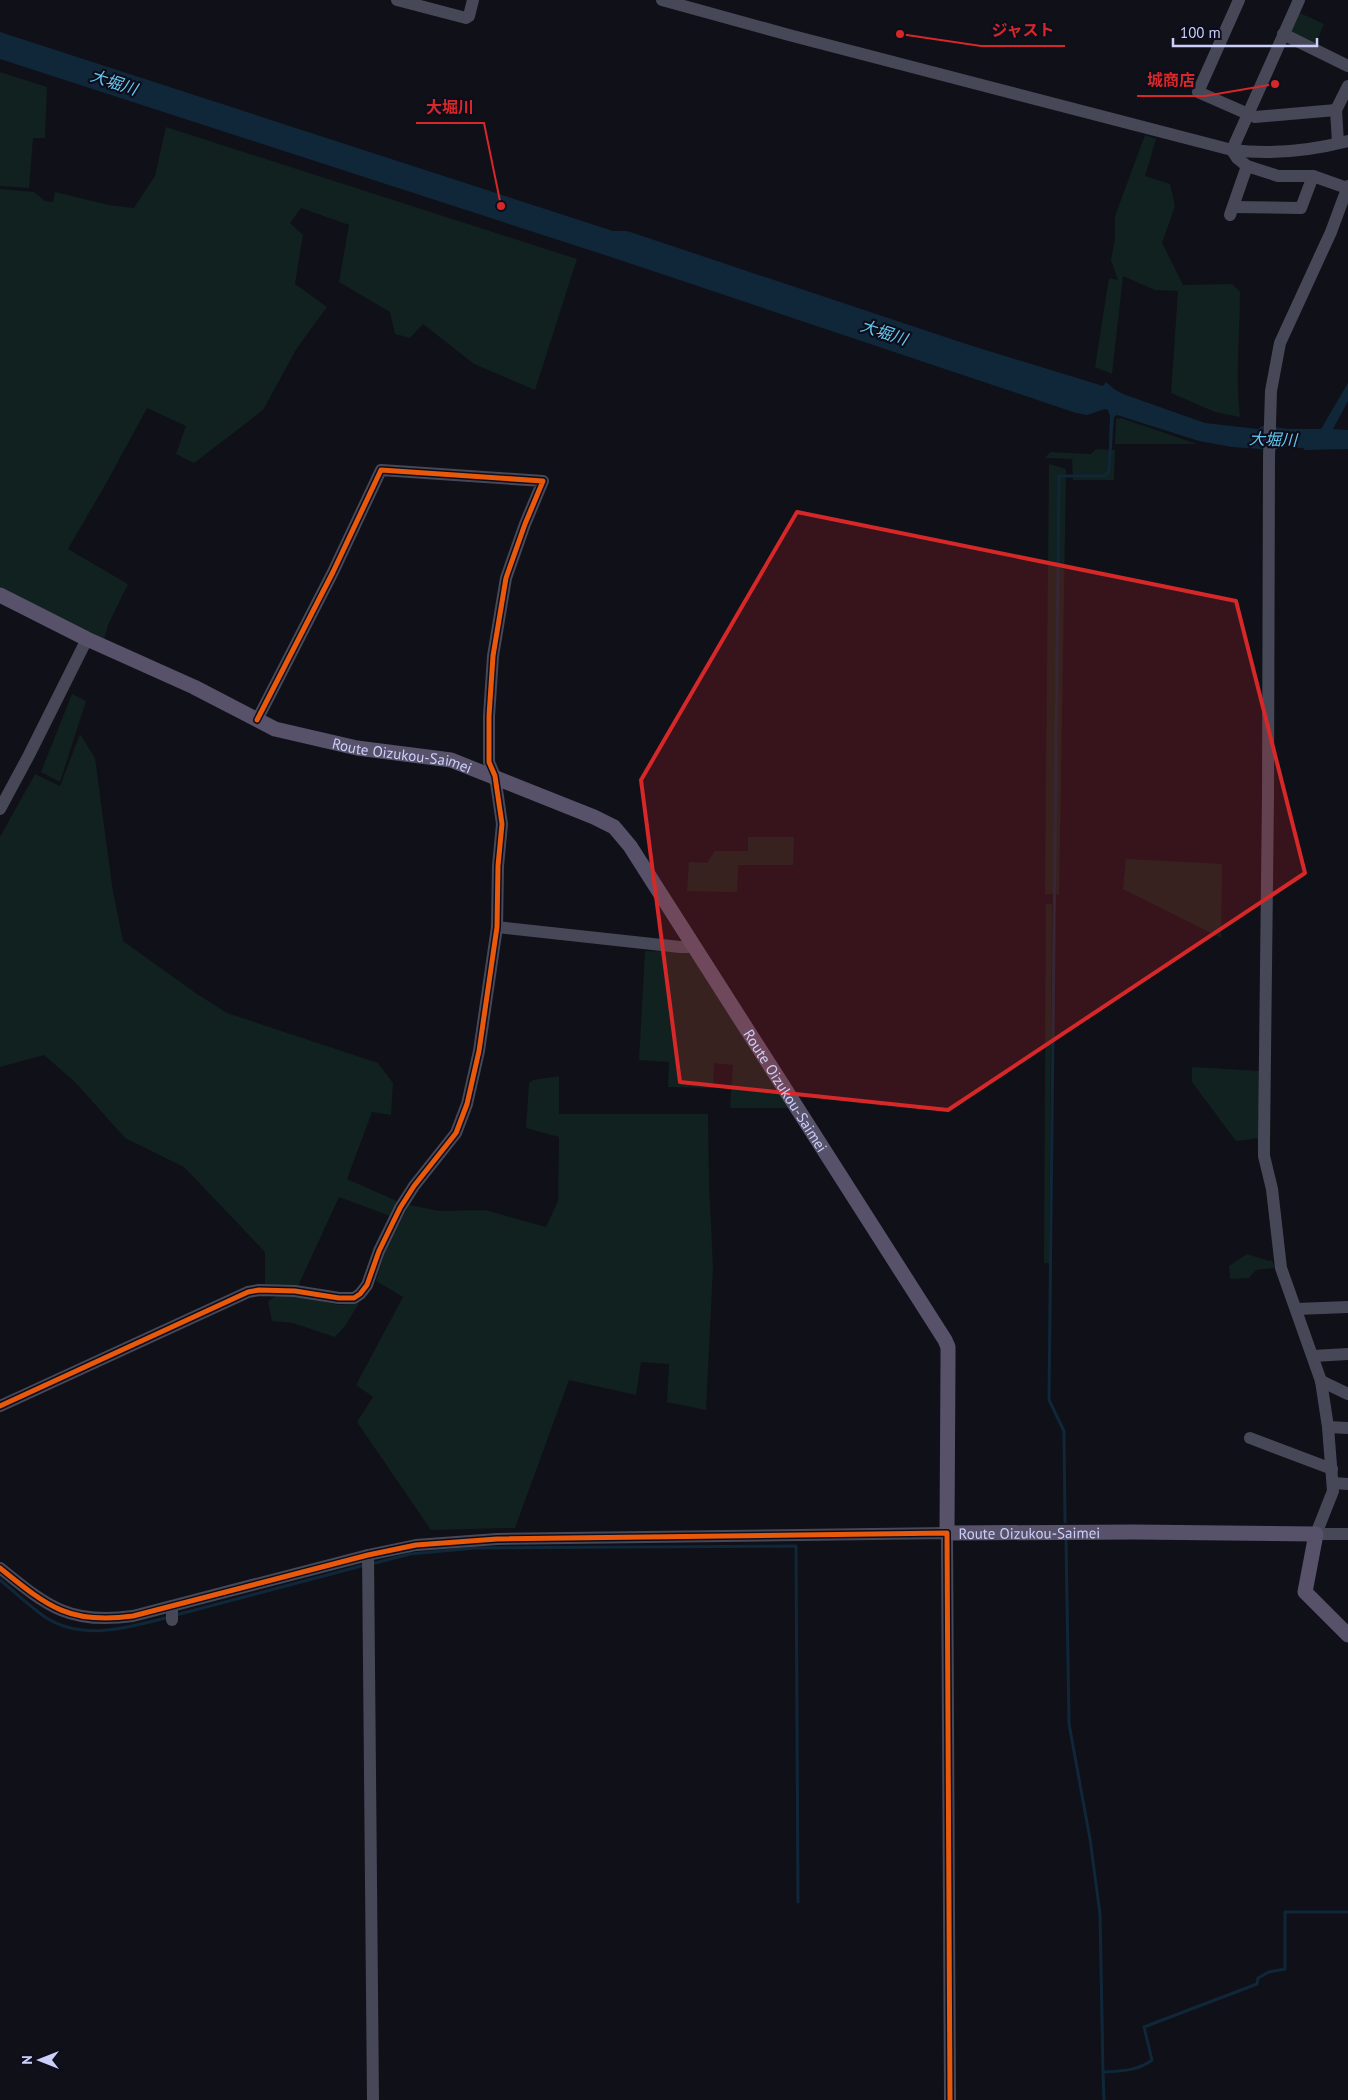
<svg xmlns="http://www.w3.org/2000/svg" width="1348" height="2100" font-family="'PT Sans','Noto Sans JP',sans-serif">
<rect width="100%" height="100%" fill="#101018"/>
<g fill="#10211f">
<polygon points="1298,12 1324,24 1315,45 1293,35 1291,28"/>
<polygon points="0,72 47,87 45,138 33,138 29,188 0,186"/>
<polygon points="166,127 577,259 535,390 474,364 423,324 410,338 395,334 390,312 339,282 349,225 301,208 290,223 303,235 295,284 327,307 297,348 263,410 194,463 176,454 186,426 147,408 108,480 68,549 128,584 108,625 104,639 0,588 0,189 34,192 45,201 53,202 55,192 109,205 134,208 155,176"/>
<path d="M1145,135L1156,139L1145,176L1170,184L1175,206L1162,243L1183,285L1232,284L1240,292C1240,334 1235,375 1240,417L1215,412L1171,393L1178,291L1155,290L1123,276L1112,374L1095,367L1109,278L1118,280L1111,260L1115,239V216Z"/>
<polygon points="1121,418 1197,444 1115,444 1116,419"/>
<polygon points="1096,449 1115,450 1114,480 1073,480 1072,459 1045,458 1050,452 1091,454"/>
<polygon points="1049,464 1066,469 1059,894 1045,894"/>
<polygon points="72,694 86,701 60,782 41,772"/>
<polygon points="80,734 95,758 113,892 123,941 197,994 227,1013 378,1063 393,1083 391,1115 372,1112 347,1179 397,1201 390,1216 339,1197 298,1286 300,1296 338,1305 359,1303 345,1326 335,1337 293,1323 272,1321 268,1301 279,1294 277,1285 265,1284 265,1252 184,1167 125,1138 75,1082 44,1055 0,1067 0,837 35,774 60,786"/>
<polygon points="748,837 794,837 793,865 738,865 737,892 687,891 689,862 707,863 715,851 748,851"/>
<polygon points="1126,859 1222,864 1221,938 1123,889"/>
<polygon points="1046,904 1052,904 1049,1263 1044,1263"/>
<polygon points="645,951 692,952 792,1108 730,1108 733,1065 714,1063 713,1088 668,1087 669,1062 639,1060"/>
<polygon points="1192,1067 1260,1071 1259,1138 1236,1141 1192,1082"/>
<polygon points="559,1076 559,1114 708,1114 709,1183 713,1268 706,1410 667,1402 669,1364 641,1362 636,1395 569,1380 515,1528 431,1530 357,1422 373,1397 356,1385 403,1297 376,1281 385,1252 409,1205 440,1211 485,1210 546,1227 558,1201 559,1137 526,1128 529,1083 533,1080"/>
<polygon points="1247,1254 1269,1261 1272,1260 1275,1268 1256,1270 1249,1278 1230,1279 1229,1266"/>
</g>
<polygon fill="#0f2739" points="0,32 613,231 627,231 966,344 1103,386 1106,382 1114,389 1123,394 1205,423 1258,429 1264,425 1287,429 1321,429 1348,383 1348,401 1333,429 1348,430 1348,449 1305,450 1303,448 1286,447 1274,450 1232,447 1199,441 1117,415 1114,417 1112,442 1109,442 1110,416 1108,410 1105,409 1087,415 1076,413 617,259 0,59"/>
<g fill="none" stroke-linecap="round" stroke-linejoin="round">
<g stroke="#0f2739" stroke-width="3">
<polyline points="1065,1522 1064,1431 1049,1400 1059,476 1105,476 1109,471 1111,438"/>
<path d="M1066,1539L1069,1724L1090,1839L1100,1914L1103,2072C1121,2071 1138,2071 1152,2060L1144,2027L1257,1984L1258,1978L1269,1972L1285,1969V1912H1347"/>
<polyline points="371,1564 410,1554 475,1548 796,1546 798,1902"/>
<path d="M0,1580C15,1592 29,1606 45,1617C83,1642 130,1627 169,1617"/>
<polyline points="176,1615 365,1565"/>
<polyline points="1103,2072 1104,2100"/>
</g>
<g stroke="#464858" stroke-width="12">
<polyline points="397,0 466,18 469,16 473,0"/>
<path d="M662,0L789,35L1232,150C1272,155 1309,151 1348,141"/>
<polyline points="1239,0 1198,92 1255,117 1336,110"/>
<polyline points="1283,34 1348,66"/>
<polyline points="1338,143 1336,110 1348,86"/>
<polyline points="1232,150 1299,0"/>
<polyline points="1232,150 1237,158 1247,166 1278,176 1313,176 1347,188"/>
<polyline points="1348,186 1331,232 1280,343 1271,391 1269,457 1268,795 1264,1142 1264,1156 1272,1189 1281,1268 1321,1381 1328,1427 1333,1491 1316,1534 1348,1534"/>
<polyline points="1233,207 1301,208 1313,176"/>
<polyline points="1230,215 1247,166"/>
<polyline points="0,809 29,755 87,639"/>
<polyline points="497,927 680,947 694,947"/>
<polyline points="1296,1309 1348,1307"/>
<polyline points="1313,1356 1348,1354"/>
<polyline points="1321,1381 1348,1394"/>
<polyline points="0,1406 248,1292 259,1290 295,1291 339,1298 354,1298 360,1294 367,1285 379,1251 400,1208 414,1186 456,1133 467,1104 479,1051 497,927 498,866 502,824 495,776 489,762 489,716 493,656 506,578 525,524 543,481 381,470 333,572 257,720"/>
<polyline points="1328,1427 1348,1428"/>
<polyline points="1250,1438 1332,1469"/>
<polyline points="1333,1483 1348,1484"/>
<polyline points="368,1555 373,2100"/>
<path d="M0,1568C47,1606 69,1625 133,1616L368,1555L416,1545L497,1539L947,1533L950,2100"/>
<polyline points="172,1606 172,1620"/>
</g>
<path stroke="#57516a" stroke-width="15" id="s1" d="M0,595L87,639L194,687L275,729L357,748L451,760L594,817L614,827L630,846L945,1340L948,1347V1361L947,1533L1135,1532L1316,1534L1305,1592L1348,1635"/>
<defs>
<g id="cycleway">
<polyline points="0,1406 248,1292 259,1290 295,1291 339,1298 354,1298 360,1294 367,1285 379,1251 400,1208 414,1186 456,1133 467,1104 479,1051 497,927 498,866 502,824 495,776 489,762 489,716 493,656 506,578 525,524 543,481 381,470 333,572 257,720"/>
<path d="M0,1568C47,1606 69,1625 133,1616L368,1555L416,1545L497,1539L947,1533L950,2100"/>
</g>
</defs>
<use href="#cycleway" stroke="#0d0d1b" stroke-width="8"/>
<use href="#cycleway" stroke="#e8590c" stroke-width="5"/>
</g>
<path fill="#d62828" fill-opacity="0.2" stroke="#d62828" stroke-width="4" stroke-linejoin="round" d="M797,512L1236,601L1305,873L948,1110L680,1082L641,780Z"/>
<g text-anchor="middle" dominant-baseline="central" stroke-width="4.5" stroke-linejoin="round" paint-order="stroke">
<g font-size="15" fill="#cbcffa" stroke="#0d0d1b">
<text stroke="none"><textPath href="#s1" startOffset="436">Route Oizukou-Saimei</textPath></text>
<text stroke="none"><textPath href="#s1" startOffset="976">Route Oizukou-Saimei</textPath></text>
<text stroke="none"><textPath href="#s1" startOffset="1548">Route Oizukou-Saimei</textPath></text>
</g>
<g font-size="16" font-style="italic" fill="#63c9f0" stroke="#0d0d1b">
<text transform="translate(114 82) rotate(18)">大堀川</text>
<text transform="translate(884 332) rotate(18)">大堀川</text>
<text transform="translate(1273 439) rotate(2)">大堀川</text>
</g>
</g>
<path fill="none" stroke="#d62828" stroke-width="2" d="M900 34L981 46H1065M1275 84L1205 96H1137M501 206L484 123H416"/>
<g fill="#d62828" stroke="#0d0d1b" stroke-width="2">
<circle cx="900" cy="34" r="5"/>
<circle cx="1275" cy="84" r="5"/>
<circle cx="501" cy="206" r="5"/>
</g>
<g font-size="16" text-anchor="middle" font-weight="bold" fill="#d62828" stroke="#0d0d1b" stroke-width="4.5" stroke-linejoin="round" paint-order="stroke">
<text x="1023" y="36">ジャスト</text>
<text x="1171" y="86">城商店</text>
<text x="450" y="113">大堀川</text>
</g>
<g transform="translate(40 2060) rotate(270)" stroke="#0d0d1b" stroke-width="4" paint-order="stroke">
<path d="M0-4L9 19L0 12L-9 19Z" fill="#cbcffa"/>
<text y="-8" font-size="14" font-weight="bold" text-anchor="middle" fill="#cbcffa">N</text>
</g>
<path d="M1173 38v8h144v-8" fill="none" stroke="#cbcffa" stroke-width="2.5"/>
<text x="1180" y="38" font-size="15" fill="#cbcffa" stroke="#0d0d1b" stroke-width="4" paint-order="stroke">100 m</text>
</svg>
